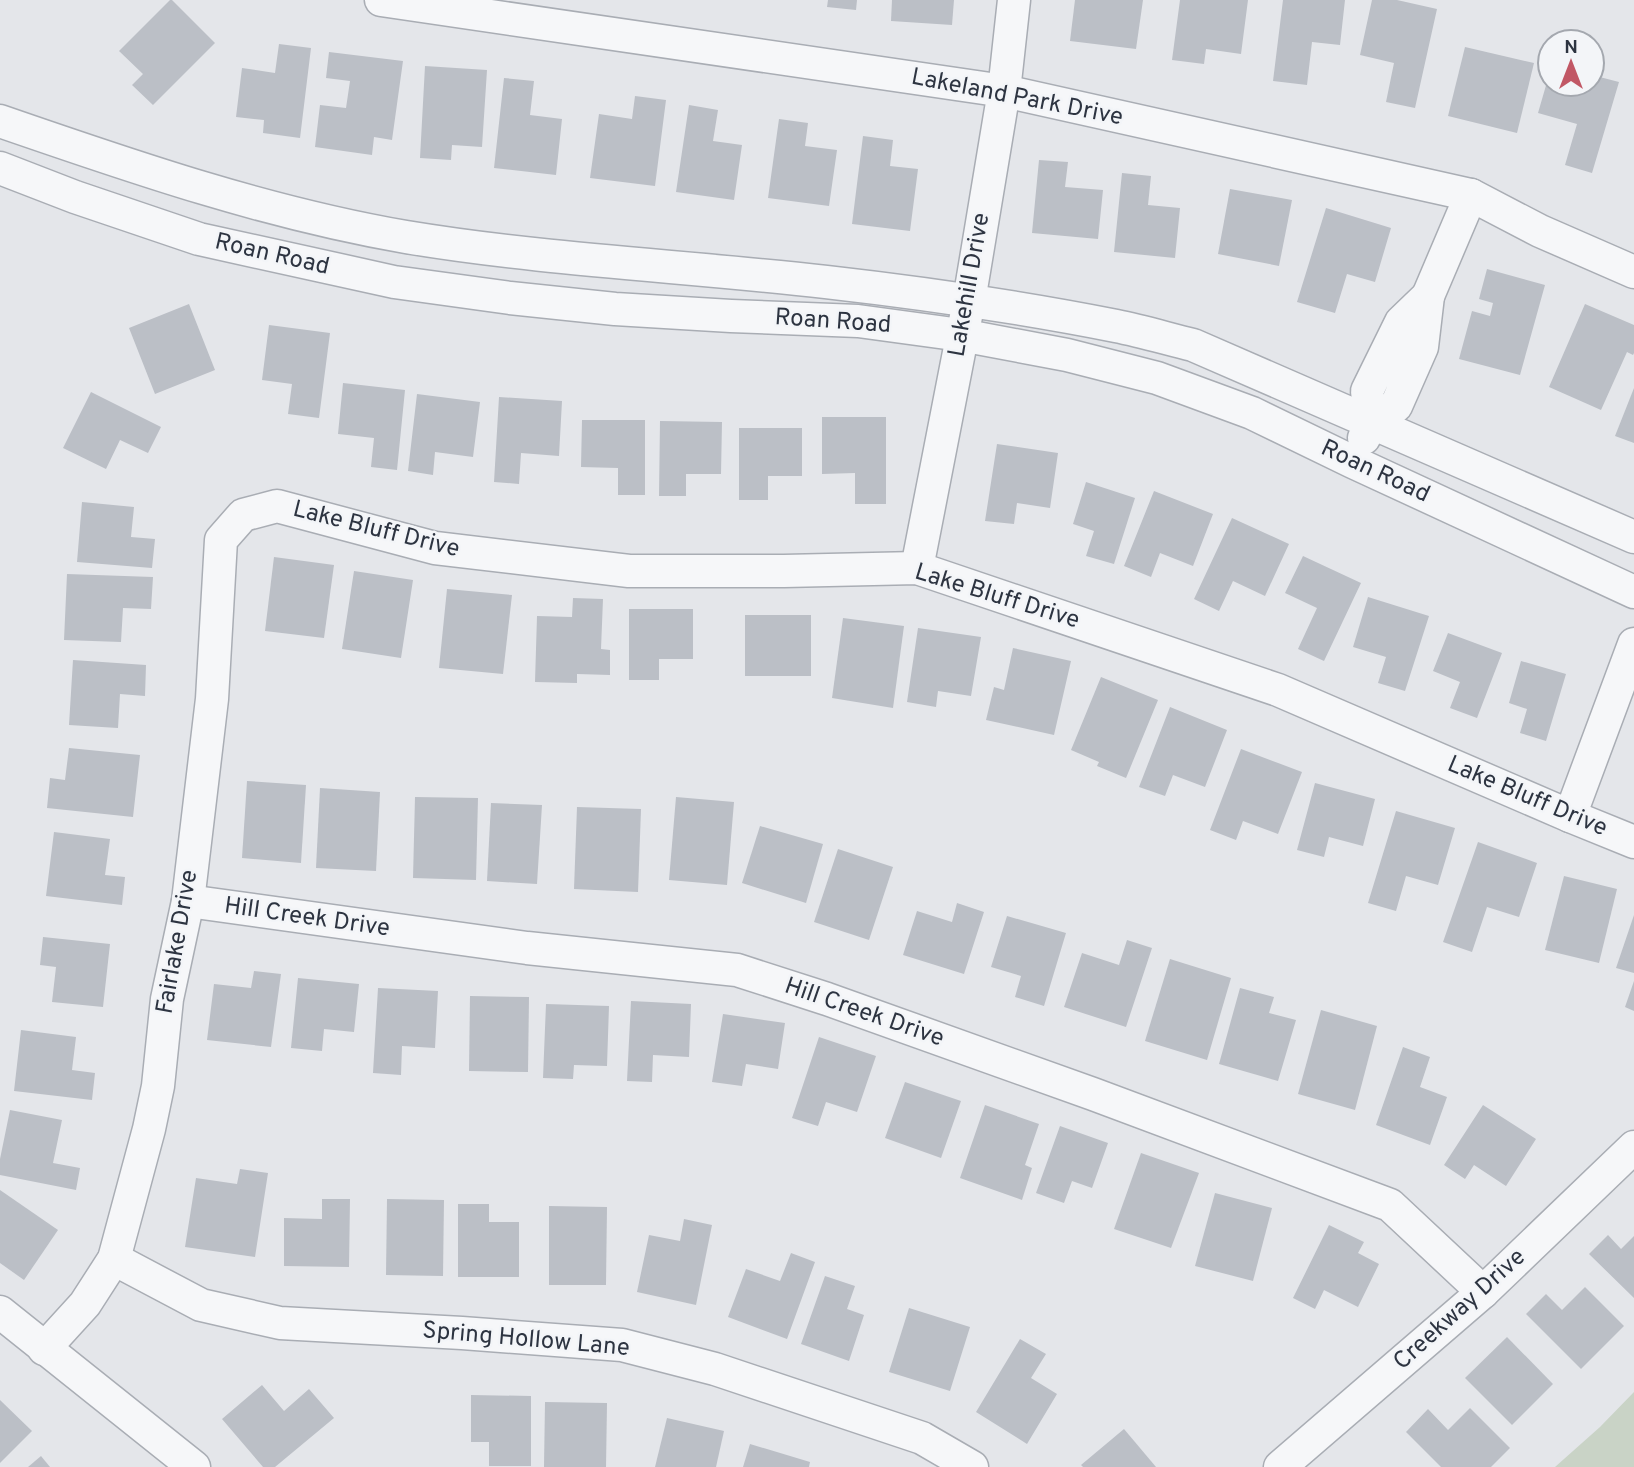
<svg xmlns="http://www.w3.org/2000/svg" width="1634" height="1467" font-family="Overpass,sans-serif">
<rect width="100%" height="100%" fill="#e4e6ea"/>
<polygon fill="#c9d3c6" points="1634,1392 1634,1467 1555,1467 1600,1427"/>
<g fill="#bbbfc6">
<polygon points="170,0 172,0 215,43 153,105 132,85 143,74 119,51"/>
<polygon points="828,0 857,0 856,10 827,7"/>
<polygon points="892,0 954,0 952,25 891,21"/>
<polygon points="1075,0 1143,0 1136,49 1070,41"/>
<polygon points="1180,0 1248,0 1241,54 1206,49 1204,64 1172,60"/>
<polygon points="1283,0 1345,0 1340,45 1312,42 1307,85 1273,81"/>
<polygon points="1372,0 1397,0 1437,9 1415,108 1386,102 1394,63 1360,55"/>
<polygon points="279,44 311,48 300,138 263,133 264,120 236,117 242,68 275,73"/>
<polygon points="1465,47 1534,63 1517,133 1448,116"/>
<polygon points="329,52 403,61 392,140 374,137 372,155 315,147 320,105 346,108 350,81 326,78"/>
<polygon points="425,66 487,70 482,147 452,145 451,160 420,158"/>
<polygon points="1549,75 1550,84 1592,84 1592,75 1619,82 1592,173 1565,165 1577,124 1538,113"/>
<polygon points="504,78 534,81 530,115 562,119 556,175 494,168"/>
<polygon points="635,96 666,100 655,186 590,178 599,114 632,119"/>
<polygon points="689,105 718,110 713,141 742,145 734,200 676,192"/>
<polygon points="779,119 808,123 805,146 837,150 829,206 768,198"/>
<polygon points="863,136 893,140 890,166 918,169 910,231 852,224"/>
<polygon points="1039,160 1068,162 1065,187 1103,190 1098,239 1032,233"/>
<polygon points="1122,173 1151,176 1148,205 1180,208 1175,258 1114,252"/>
<polygon points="1230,189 1292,200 1279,266 1218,254"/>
<polygon points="1326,208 1391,228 1375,282 1347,274 1335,313 1297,302"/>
<polygon points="1487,269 1545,285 1520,375 1459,359 1472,311 1490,316 1493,303 1479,299"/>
<polygon points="189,304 215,370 155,394 129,328"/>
<polygon points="1585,304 1634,325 1634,353 1633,355 1627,352 1601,410 1549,387"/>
<polygon points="269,325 330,333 319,418 288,414 292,384 262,380"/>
<polygon points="343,383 405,390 397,470 371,467 374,438 338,434"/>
<polygon points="1634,388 1634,443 1615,436"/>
<polygon points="91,392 161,427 148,453 120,440 106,469 63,448"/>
<polygon points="417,394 480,402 473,457 435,452 433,475 408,471"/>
<polygon points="499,397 562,401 559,456 521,453 519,484 494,482"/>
<polygon points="822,417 886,417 886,504 855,504 855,473 822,474"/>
<polygon points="582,420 645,420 645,495 618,495 618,468 581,467"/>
<polygon points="660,421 722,422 721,474 686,474 686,496 659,496"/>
<polygon points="739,428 802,428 802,476 768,476 768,500 739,500"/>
<polygon points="997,444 1058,453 1050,508 1017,503 1014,524 985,521"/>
<polygon points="1086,482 1135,498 1114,564 1086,556 1094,531 1073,524"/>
<polygon points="1154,491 1213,514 1193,566 1160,553 1151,577 1124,566"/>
<polygon points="82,502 134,507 131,537 155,539 152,568 77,562"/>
<polygon points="1232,518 1289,544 1265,596 1233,581 1219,611 1194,599"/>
<polygon points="1303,556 1361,583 1324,661 1298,649 1317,608 1285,593"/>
<polygon points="274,557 334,565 324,638 265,631"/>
<polygon points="354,571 413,580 401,658 342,649"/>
<polygon points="67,574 153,577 151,609 123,608 121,642 64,640"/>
<polygon points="447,589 512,595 503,674 439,668"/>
<polygon points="1368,597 1429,616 1405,691 1378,683 1386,657 1353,647"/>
<polygon points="573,598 603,599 601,649 610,650 610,675 577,674 577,683 535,682 537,616 572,617"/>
<polygon points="629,609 693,609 693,659 659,659 659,680 629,680"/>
<rect x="745" y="615" width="66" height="61"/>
<polygon points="843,618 904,626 893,708 832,698"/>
<polygon points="918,628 981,637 971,696 938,691 936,707 907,702"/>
<polygon points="1448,633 1502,653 1477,718 1450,708 1460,682 1433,671"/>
<polygon points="1013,648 1071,661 1054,735 986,720 994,687 1004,690"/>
<polygon points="73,660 146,665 145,696 120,694 118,728 69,725"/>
<polygon points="1521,661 1566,674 1546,741 1520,733 1527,709 1509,703"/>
<polygon points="1101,677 1158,700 1126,778 1097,766 1099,762 1071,750"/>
<polygon points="1170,707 1227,730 1205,787 1173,775 1165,796 1139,787"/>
<polygon points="69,748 140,755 133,817 47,808 50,778 65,780"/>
<polygon points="1241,749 1302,772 1278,834 1243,821 1236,840 1210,830"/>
<polygon points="247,781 306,785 301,863 242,858"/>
<polygon points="1315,783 1375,799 1363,846 1329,837 1324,857 1297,850"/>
<polygon points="320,788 380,792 376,871 316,868"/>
<polygon points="415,797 478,798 476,880 413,878"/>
<polygon points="676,797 734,802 727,885 669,880"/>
<polygon points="491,803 542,805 537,884 487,881"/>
<polygon points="577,807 641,809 638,892 574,889"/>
<polygon points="1396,811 1455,828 1438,885 1406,876 1396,911 1368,903"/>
<polygon points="760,826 823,844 806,903 742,883"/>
<polygon points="54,832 110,839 105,875 125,877 122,905 46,896"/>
<polygon points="1478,842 1537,863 1519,917 1487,907 1472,952 1443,942"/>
<polygon points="838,849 893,867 869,940 814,922"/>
<polygon points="1564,876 1617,889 1599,963 1545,950"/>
<polygon points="957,903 984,912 964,974 903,955 917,911 952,922"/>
<polygon points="1634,915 1634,973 1616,968"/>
<polygon points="1007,916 1066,933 1044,1006 1015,997 1021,976 991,967"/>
<polygon points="43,937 110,944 103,1007 52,1002 56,967 40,965"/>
<polygon points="1127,940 1152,948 1126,1027 1064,1007 1082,953 1119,965"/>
<polygon points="1170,959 1231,978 1207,1060 1145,1041"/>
<polygon points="254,971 281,974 271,1047 207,1040 214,984 251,988"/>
<polygon points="298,978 359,984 354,1032 324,1029 322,1051 291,1048"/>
<polygon points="1634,981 1634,1011 1625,1007"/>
<polygon points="378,988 438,991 435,1048 402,1046 401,1075 373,1073"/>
<polygon points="1240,988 1274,997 1269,1013 1296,1020 1278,1081 1219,1064"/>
<polygon points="470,996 529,997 528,1072 469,1071"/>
<polygon points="631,1001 691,1004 689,1057 653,1055 652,1082 627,1081"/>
<polygon points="546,1004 609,1006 607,1066 574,1065 573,1079 543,1078"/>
<polygon points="1321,1010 1377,1026 1355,1110 1298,1094"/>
<polygon points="723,1014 785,1023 778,1069 746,1064 742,1086 712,1082"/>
<polygon points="21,1030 76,1037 72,1070 95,1073 92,1100 14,1091"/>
<polygon points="819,1037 876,1056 857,1112 826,1102 818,1126 792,1118"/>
<polygon points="1403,1047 1430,1057 1420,1087 1447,1097 1430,1145 1376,1125"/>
<polygon points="905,1082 961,1101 941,1158 885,1138"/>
<polygon points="985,1105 1039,1124 1025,1165 1032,1168 1022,1200 960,1178"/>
<polygon points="1483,1105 1536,1139 1506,1186 1474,1165 1465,1179 1444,1165"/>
<polygon points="10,1110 62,1120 53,1163 80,1168 76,1190 0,1175 0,1159"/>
<polygon points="1060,1126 1108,1143 1092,1188 1072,1181 1064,1203 1036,1193"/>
<polygon points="1141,1153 1199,1173 1171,1248 1114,1229"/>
<polygon points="240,1169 268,1173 255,1257 185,1247 196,1178 237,1184"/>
<polygon points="0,1190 58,1230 24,1280 0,1263"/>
<polygon points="1215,1193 1272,1208 1253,1281 1195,1266"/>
<polygon points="322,1199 350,1199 349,1267 284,1266 284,1218 322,1219"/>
<polygon points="387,1199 444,1200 443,1276 386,1275"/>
<polygon points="458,1204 489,1204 489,1222 519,1222 519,1277 458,1277"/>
<polygon points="549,1206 607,1207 606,1285 549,1285"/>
<polygon points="684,1219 712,1225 696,1305 637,1292 649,1235 680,1241"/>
<polygon points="1329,1225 1364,1242 1358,1253 1379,1264 1358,1307 1324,1290 1315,1309 1293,1298"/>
<polygon points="1608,1235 1621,1249 1634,1236 1634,1298 1589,1254"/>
<polygon points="791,1253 815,1262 787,1339 728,1317 746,1269 780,1281"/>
<polygon points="825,1276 855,1286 847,1309 864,1315 849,1361 801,1344"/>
<polygon points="1585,1287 1624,1326 1581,1369 1526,1314 1546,1294 1562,1310"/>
<polygon points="909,1308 970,1327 950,1391 889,1372"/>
<polygon points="1507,1337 1553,1384 1512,1425 1465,1378"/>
<polygon points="1020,1339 1046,1354 1031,1378 1057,1394 1027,1444 976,1412"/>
<polygon points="262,1385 284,1411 309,1389 334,1418 275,1467 263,1467 222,1419"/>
<polygon points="471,1395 531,1396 531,1466 489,1466 489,1442 471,1442"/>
<polygon points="0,1400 32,1431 0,1463"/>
<polygon points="545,1402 607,1403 606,1467 544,1467"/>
<polygon points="1470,1408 1510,1448 1491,1467 1441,1467 1406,1432 1428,1409 1448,1430"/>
<polygon points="667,1418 724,1431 716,1467 655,1467"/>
<polygon points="1124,1429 1156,1467 1083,1467 1081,1465"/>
<polygon points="750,1444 810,1462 809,1467 743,1467"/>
<polygon points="41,1456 50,1467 28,1467"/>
</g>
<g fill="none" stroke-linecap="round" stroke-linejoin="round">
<defs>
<g id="minor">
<polyline points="381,0 1004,91 1471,195 1540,231 1634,272"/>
<path d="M0,121C133,167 267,213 406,237C545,260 686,266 826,282C923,293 1020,307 1116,326C1142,331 1168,339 1193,345L1634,537"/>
<polyline points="0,168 75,197 199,239 394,282 510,298 615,309 731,316 858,321 961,335 1067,355 1157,378 1252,413 1353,462 1634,592"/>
<polyline points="1428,296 1471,195"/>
<polyline points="1364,438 1371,423 1396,406 1422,347 1428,296 1401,322 1367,391 1371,423"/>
<polyline points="917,568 969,301 1004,91 1014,0"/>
<polyline points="1570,816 1634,644"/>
<polyline points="188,901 527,948 737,970 827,999 1093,1094 1390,1205 1483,1292"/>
<polyline points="114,1259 201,1305 280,1323 462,1333 622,1345 715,1369 922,1438 972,1467"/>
<polyline points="0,1312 194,1467"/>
<polyline points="44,1349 85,1304 114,1259 149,1129 158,1086 167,999 188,901 212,699 221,540 243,515 277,506 435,548 629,571 784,571 917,568 1278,690 1570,816 1634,842"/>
<polyline points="1280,1467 1483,1292 1634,1147"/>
</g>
</defs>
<use href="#minor" stroke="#a9adb4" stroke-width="35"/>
<use href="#minor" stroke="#f6f7f9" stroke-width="32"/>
</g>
<g text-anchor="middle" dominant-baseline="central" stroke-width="5" stroke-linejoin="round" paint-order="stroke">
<g font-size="24" fill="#2d3441" stroke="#f3f5f8">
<text transform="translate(1017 98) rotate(11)">Lakeland Park Drive</text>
<text transform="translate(272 255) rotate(13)">Roan Road</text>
<text transform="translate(970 285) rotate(-80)">Lakehill Drive</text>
<text transform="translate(833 322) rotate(4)">Roan Road</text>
<text transform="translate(1375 472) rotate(25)">Roan Road</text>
<text transform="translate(376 530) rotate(14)">Lake Bluff Drive</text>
<text transform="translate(997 597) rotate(17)">Lake Bluff Drive</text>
<text transform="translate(1527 797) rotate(23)">Lake Bluff Drive</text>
<text transform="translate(307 918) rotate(8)">Hill Creek Drive</text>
<text transform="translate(178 942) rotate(-80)">Fairlake Drive</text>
<text transform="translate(864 1013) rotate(19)">Hill Creek Drive</text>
<text transform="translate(1460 1310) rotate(-42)">Creekway Drive</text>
<text transform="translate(526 1340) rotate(5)">Spring Hollow Lane</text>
</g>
</g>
<g transform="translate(1571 63)"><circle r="33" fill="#f3f5f8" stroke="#a4a8af" stroke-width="2"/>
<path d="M0-5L12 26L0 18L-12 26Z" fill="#c15765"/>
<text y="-10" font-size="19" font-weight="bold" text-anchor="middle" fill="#2d3441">N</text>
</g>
</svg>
